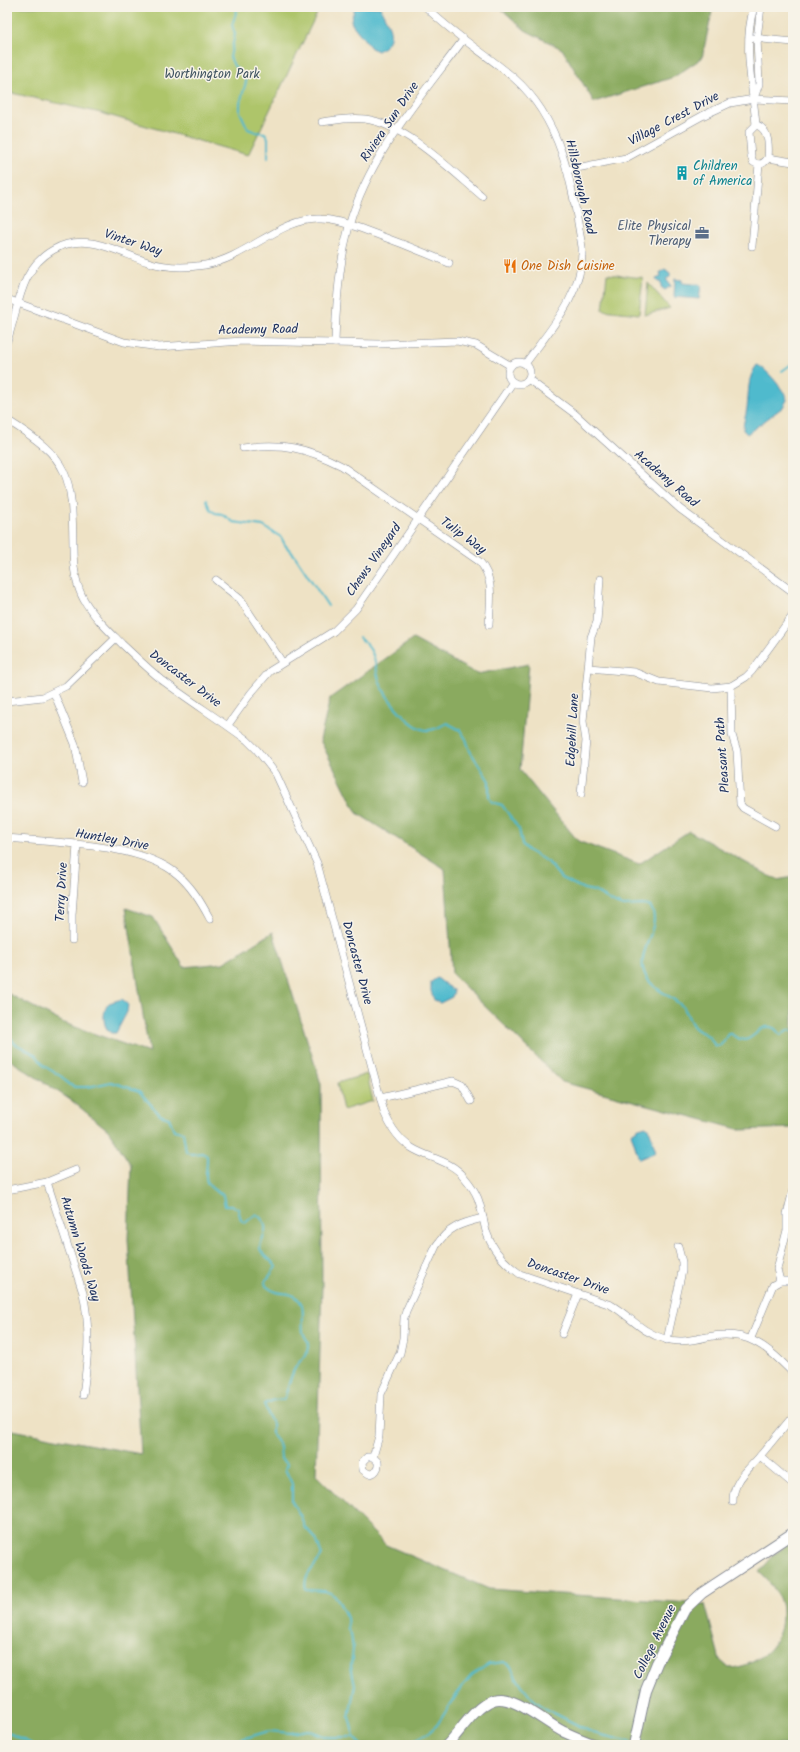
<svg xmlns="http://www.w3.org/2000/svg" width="800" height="1752" font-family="Kalam,sans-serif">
<rect width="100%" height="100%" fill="#f7f3e8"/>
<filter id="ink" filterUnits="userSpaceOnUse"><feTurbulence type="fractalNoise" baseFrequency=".025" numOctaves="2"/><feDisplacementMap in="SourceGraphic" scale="8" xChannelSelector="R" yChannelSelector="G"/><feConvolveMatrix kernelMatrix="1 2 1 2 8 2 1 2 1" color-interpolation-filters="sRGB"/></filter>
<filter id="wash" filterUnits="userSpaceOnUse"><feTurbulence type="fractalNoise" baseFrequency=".012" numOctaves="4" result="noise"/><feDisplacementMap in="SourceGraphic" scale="16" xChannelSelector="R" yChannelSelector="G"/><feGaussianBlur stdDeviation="0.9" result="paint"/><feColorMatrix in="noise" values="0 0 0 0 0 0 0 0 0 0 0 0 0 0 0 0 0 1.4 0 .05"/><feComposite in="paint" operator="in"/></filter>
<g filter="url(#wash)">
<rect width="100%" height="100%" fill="#eee2c5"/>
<g fill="#aec56b" stroke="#647a64">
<polygon points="7,7 320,7 248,155 101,113 7,92"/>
<polygon points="607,274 643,278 639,314 603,310"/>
<polygon points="648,283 670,308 645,315"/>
<polygon points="367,1074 373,1101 343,1110 337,1083"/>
</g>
<g fill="#8aaa5f" stroke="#526c5e">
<polygon points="499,7 713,7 702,58 674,77 594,102 562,49 525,30"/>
<polygon points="413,639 477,674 529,664 520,770 578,841 639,864 689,831 777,880 793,877 793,1128 741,1130 562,1082 452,974 445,869 357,813 320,740 330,698"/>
<path d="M126,908L153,917L184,967L223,963L273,932L321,1084L322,1287L316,1475L386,1545L489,1589L705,1604L720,1660L729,1668C757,1667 782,1645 782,1616C782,1612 782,1607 781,1604C778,1591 768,1580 759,1572L775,1554L793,1540V1745H7V1429L141,1454L128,1239L131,1165L108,1130L72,1101L7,1058V993L64,1023L149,1053Z"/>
</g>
<g fill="#50bacd" stroke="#367496">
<path d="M355,7H380C388,25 400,39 378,51L371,48L352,24L351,20Z"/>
<polygon points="665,269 670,273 670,277 666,279 671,286 665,290 661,287 661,282 658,282 656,279 661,277 660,272"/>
<polygon points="675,279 682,280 682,283 701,285 699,299 674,297"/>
<path d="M757,365C765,367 786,392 787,400L783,407L747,434L743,430C743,422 746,416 747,408C749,394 747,377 757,365Z"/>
<polygon points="437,978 454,991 452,997 440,1003 434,1000 431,991 431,982"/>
<path d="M122,999L128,1004L127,1012L116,1033H111C102,1027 102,1011 109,1003Z"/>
<polygon points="646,1126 650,1131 656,1152 639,1159 631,1133 639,1128"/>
</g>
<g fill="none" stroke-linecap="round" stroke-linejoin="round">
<g stroke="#50bacd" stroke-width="2">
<polyline points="238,7 232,25 235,34 230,57 234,66 246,77 246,82 240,103 240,112 248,129 256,132 265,133 268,138 268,158"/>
<polyline points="782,371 793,363"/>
<polyline points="206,500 210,509 215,513 222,514 233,522 263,526 281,537 285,545 295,556 328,606"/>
<path d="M359,637C382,657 371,667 383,689C389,701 413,730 427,730C434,731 441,726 447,723L460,730L466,739L470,751L489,781V798L492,802L502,805L507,812L519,829L522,844L527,850L548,862L561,878L584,889L594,891L615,903L623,906L642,905L650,906C663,924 639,948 643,968C647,989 669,993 683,1007C688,1013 689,1022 695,1028C699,1032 704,1033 708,1036C711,1038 713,1043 715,1046C723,1047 724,1039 728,1034H731C754,1051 754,1024 771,1027C777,1028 777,1033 781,1035L789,1030L793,1031"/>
<path d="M7,1031L14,1043L36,1055L44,1066L62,1077L68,1084L75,1087H88L111,1082L133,1089L139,1091L160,1115L169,1118L174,1130L183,1132L186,1151L191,1154L203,1153L207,1156C208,1176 198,1183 223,1195L225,1206H233L238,1209L241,1220L245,1223L256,1214C277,1229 255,1242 261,1251C265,1257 272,1260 276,1267L265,1282L266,1286C279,1297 287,1290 296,1297C307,1305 301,1321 303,1332C304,1336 307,1340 309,1343L306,1356C291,1366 290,1384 284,1399L274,1400L264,1404L272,1424V1433L280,1447L281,1459L287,1465L285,1469L292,1484V1501L295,1507L300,1515L305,1527L316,1539L322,1555C316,1567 302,1574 306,1590L325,1591L331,1593L337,1598L347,1618L348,1630L351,1634L353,1649L351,1666L355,1685L349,1717L354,1737"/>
<polyline points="7,1732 34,1745"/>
<polyline points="638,1743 666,1745"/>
<polyline points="199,1745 218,1739 235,1741 269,1731 291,1733 308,1730 327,1737 354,1737 362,1745"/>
<polyline points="406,1745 428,1733 437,1725 461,1688 472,1675 489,1664 504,1662 510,1665 517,1679 533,1699 546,1709 593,1733 631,1742"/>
</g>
</g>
</g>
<g filter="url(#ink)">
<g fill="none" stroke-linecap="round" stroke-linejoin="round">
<defs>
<g id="street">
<path d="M426,7C452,34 485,53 514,78C563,121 572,186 582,247C584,294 551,328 525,364"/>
<path d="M754,7C742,45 753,86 756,125"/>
<polyline points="753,38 793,42"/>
<polyline points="754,98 759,84 757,38 761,7"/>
<path d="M322,122C336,120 350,117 365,119C405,124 451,170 482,196"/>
<path d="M756,125C769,128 769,147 768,158C764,164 759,166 753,162L751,156L749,132Z"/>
<polyline points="768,158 793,162"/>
<polyline points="567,170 626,158 702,116 730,103 754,99 793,101"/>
<polyline points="752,246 759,164"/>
<polyline points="7,299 124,342 159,347 242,341 380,344 457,341 476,345 511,366"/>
<path d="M7,341C19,308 19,269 53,250C86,231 117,252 148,262C166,268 186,268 205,265C247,258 281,217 321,219C336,219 350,225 365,230C393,240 421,251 449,263"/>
<path d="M335,343C336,303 339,264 349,226C369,155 420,98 463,40"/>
<circle cx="519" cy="373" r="11"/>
<polyline points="528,379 575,414 680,509 793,592"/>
<path d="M7,420C71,460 72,474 73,547C73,565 75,584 84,600C94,617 108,630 122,644C135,656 148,669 162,680C190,701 219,719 247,740L257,750L276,774L317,863L384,1112C390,1126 399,1140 412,1148C430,1159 451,1160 465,1178C482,1198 480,1208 486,1231C492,1250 504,1263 520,1274L611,1305C630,1316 642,1333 665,1339C679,1343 693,1340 707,1337C748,1329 766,1346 793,1373"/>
<path d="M243,448C282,442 307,448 342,466L480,562C495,580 490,602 489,625"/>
<polyline points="216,580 240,599 282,662"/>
<polyline points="589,668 634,672 659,682 712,688 731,686 746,677 752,671 793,615"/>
<polyline points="731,686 732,735 737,751 740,804 743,808 775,826"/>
<polyline points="54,693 75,744 82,782"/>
<polyline points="7,701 43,697 66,686 116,638"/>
<polyline points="228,725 251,693 270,671 334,631 356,609 513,382"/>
<polyline points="581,794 586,741 583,721 591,637 597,622 600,579"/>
<path d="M7,838C54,843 142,843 178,875C192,887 201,902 210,919"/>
<polyline points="72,940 72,915 77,845"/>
<polyline points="381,1098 453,1081 462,1085 471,1101"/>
<path d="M47,1182L83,1293C91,1331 88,1357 83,1395"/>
<polyline points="7,1190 47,1182 76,1170"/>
<polyline points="780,1281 777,1269 787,1230 787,1214 793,1190"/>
<polyline points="562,1334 578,1294"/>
<polyline points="751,1338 773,1285 780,1281 793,1281"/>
<polyline points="667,1340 682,1271 682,1262 678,1247"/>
<polyline points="793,1416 760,1456 793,1484"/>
<path d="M373,1457L378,1462C379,1469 375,1474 369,1474L363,1470L362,1462L367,1457H373L379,1436L381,1394L400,1353L403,1338L404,1318L406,1311L436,1246C448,1227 462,1223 483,1218"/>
<path d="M733,1502C732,1482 748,1470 760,1456"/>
</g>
<g id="secondary">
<path d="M447,1745C461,1731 474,1707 493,1700C511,1693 545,1722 562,1731C573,1736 584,1741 596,1745"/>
<polyline points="634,1745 646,1690 657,1663 685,1609 702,1593 793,1533"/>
</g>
</defs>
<use href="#street" stroke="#848892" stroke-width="8"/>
<use href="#secondary" stroke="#848892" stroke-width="12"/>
<use href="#street" stroke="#fff" stroke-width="7"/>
<use href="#secondary" stroke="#fff" stroke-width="10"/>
</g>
</g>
<defs>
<symbol id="building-bare" viewBox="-9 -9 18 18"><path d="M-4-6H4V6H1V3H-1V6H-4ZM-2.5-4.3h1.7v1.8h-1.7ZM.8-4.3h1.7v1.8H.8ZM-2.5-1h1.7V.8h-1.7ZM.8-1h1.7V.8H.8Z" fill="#0f9aa8" stroke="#f7f3e8" stroke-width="2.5" paint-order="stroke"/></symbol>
<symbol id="office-bare" viewBox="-9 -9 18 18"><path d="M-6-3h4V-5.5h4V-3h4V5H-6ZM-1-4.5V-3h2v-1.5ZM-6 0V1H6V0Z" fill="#5c6f8a" stroke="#f7f3e8" stroke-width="2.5" paint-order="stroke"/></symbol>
<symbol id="restaurant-bare" viewBox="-9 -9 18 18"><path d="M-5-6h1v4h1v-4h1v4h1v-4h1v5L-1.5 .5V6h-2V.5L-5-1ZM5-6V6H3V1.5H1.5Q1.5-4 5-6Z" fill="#e8710a" stroke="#f7f3e8" stroke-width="2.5" paint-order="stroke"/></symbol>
</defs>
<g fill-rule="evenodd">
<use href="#building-bare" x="672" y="163" width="20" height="20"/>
<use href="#office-bare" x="692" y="223" width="20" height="20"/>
<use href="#restaurant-bare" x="500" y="256" width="20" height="20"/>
</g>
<g text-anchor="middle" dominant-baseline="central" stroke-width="3" stroke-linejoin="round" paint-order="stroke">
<g font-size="13" fill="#405461" stroke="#f7f3e8">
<text x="212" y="74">Worthington Park</text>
</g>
<g font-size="13" fill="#1b2f5e" stroke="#f7f3e8">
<text transform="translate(674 119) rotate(-28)">Village Crest Drive</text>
<text transform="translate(390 122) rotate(-56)">Riviera Sun Drive</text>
<text transform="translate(580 187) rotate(77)">Hillsborough Road</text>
<text transform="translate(133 243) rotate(18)">Vinter Way</text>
<text transform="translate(258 330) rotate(-1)">Academy Road</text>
<text transform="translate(666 479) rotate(41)">Academy Road</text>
<text transform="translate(463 536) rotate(36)">Tulip Way</text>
<text transform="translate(374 560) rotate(-55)">Chews Vineyard</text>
<text transform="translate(185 679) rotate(37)">Doncaster Drive</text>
<text transform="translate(573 730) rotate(-87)">Edgehill Lane</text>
<text transform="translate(723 755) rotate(-94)">Pleasant Path</text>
<text transform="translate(112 840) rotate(10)">Huntley Drive</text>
<text transform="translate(62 892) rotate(-87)">Terry Drive</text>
<text transform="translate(357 963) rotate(75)">Doncaster Drive</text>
<text transform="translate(80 1249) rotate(73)">Autumn Woods Way</text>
<text transform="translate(568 1277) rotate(19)">Doncaster Drive</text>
<text transform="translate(655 1642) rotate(-64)">College Avenue</text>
</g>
<g font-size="13" fill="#0d838f" stroke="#f7f3e8" text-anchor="start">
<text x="693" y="166">Children<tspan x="693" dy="15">of America</tspan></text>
</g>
<g font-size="13" fill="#4e5e75" stroke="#f7f3e8" text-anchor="end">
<text x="691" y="226">Elite Physical<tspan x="691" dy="15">Therapy</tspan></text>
</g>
<g font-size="13" fill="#c56008" stroke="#f7f3e8" text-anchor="start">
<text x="521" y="266">One Dish Cuisine</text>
</g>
</g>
<rect width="800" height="1752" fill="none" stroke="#f7f3e8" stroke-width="24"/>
</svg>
